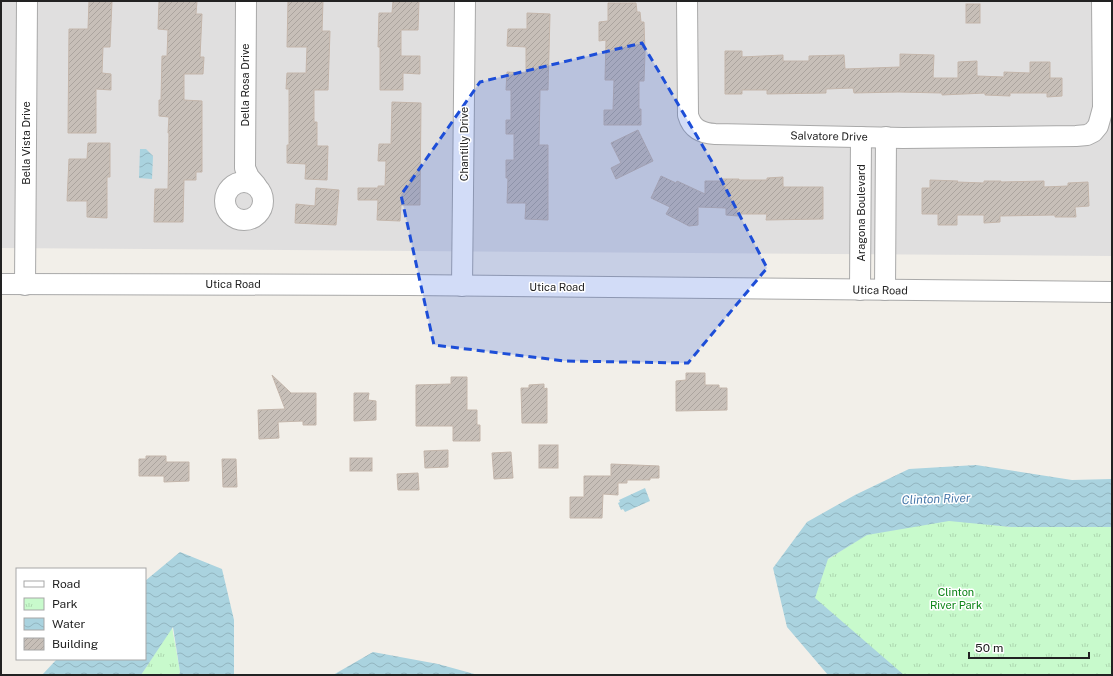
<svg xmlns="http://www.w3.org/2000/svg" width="1113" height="676" font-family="'Public Sans',sans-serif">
<defs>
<pattern id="park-tufts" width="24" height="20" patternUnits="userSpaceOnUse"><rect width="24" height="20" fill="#c8facc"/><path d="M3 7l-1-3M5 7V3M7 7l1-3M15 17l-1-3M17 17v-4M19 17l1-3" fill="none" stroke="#acd6af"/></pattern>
<pattern id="water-waves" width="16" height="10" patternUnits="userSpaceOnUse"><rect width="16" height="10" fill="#aad3df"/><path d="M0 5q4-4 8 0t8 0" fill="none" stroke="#92b5bf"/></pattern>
<pattern id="building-hatch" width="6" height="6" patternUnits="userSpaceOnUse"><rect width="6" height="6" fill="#c7bfb8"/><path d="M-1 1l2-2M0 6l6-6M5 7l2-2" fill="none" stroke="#aba49e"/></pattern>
</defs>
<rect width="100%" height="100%" fill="#f2efe9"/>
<polygon fill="#e0dfdf" points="1,1 1112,1 1112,256 1,248"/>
<g fill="url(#park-tufts)">
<polygon points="949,520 1011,527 1112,527 1112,675 903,675 814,598 827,560 867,534"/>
<polygon points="172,627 180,671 179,675 141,675"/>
</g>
<g fill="url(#water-waves)">
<polygon points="140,149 146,149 153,156 152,179 139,178"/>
<polygon points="976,465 1072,480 1112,479 1112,527 1011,527 949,521 867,535 828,559 815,598 904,675 828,675 787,627 773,568 807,522 855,495 909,469"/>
<polygon points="645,488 650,501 625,512 623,509 621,510 618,503 620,502 619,500"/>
<polygon points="180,552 222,569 234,620 234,675 179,675 180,672 173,627 141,675 42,675 57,659 145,659 145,581"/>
<polygon points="373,652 438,664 478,675 333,675"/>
</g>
<g fill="url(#building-hatch)" stroke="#c4b6ab">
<polygon points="89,1 112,1 110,47 103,47 102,73 111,74 111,90 96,89 96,133 68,133 69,29 88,29"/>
<polygon points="159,1 197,1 196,14 202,14 200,57 204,57 203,74 184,74 184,100 202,101 202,172 196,172 196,180 184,180 183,222 154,222 155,189 168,189 169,133 168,133 169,117 159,116 159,100 161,100 162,56 167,56 168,30 158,29"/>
<polygon points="288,1 323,1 322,31 330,31 328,90 314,90 314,122 317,122 317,146 328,146 327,180 305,179 306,164 287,163 287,145 289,145 289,89 286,89 287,73 306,73 307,47 287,47"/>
<polygon points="393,1 419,1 418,30 401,30 401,56 420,56 420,74 403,73 403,90 380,90 380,47 378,47 379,13 392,13"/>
<polygon points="608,3 636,3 637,12 640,12 641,22 644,22 645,53 644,81 639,81 639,109 641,109 641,125 604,125 604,110 613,110 614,80 605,80 606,40 599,41 599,22 608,21"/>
<rect x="966" y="4" width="14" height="19"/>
<polygon points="527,13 550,14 548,90 540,90 539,145 548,145 548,220 525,219 526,203 507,203 508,178 506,178 506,160 514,160 514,134 506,134 506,120 511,120 511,90 506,90 507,72 526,73 526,47 507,46 508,29 527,29"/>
<polygon points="725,51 742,51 742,57 783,55 783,61 809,61 809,56 844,55 845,69 900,67 900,54 934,55 933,78 958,78 958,62 977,61 977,76 1004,77 1004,72 1030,73 1030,62 1050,62 1050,78 1062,78 1062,96 1047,97 1047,93 1010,93 1010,96 985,95 985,93 942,95 942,93 899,92 854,93 853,88 826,89 826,93 767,94 767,90 742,90 742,94 725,94"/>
<polygon points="392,102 421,103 420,205 401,205 400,221 377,220 378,200 358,200 358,188 378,188 378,186 385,186 386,161 378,161 379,144 391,144"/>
<polygon points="638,130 653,161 616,179 611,168 621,163 611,143"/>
<polygon points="88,143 110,143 110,177 107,177 107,218 87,217 87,201 67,201 69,159 87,159"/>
<polygon points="661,176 676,183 677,181 705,194 705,181 721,181 721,179 739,179 739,180 767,180 767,178 783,177 783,187 823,187 823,219 766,220 767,214 738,214 738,216 726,215 726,208 698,207 698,225 689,226 666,214 670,207 651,198"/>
<polygon points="930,180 958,181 957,182 984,183 984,181 1001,181 1001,182 1044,181 1044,187 1068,186 1068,183 1088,182 1089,206 1075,207 1076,217 1055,217 1055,215 1000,216 1000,222 984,223 984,215 957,215 957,225 938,225 938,214 922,214 922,188 930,188"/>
<polygon points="316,188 339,190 336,225 295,223 296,204 315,206"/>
<polygon points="686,373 705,373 705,385 719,385 719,388 727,388 727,410 676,411 676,381 686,380"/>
<polygon points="272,375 291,393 316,393 316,425 303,425 303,421 278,422 279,438 259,439 258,410 285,409"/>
<polygon points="451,377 467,377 467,410 477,410 477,425 480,425 480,441 453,441 453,426 416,426 416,385 451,384"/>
<polygon points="544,384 544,389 547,388 547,423 522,423 521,388 529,388 529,385"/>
<polygon points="354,393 369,393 368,400 376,401 376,420 354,421"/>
<rect x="539" y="445" width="19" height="23"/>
<polygon points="448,450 448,467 425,468 424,451"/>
<polygon points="511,452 513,478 494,479 492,453"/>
<polygon points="146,456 166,456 166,462 189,462 189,481 164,482 164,476 139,476 139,459 146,459"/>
<rect x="350" y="458" width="22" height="13"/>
<polygon points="222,459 236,459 237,487 223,487"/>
<polygon points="611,464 659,466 659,478 650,478 650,480 627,480 627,483 618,483 618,495 603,494 602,518 570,518 570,497 584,497 584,476 611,476"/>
<polygon points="418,473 419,490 398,490 397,474"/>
</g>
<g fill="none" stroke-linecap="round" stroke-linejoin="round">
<defs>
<g id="minor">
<polyline points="246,1 245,168 249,177 256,185"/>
<path d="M687,1L688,115C692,129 701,133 715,134L903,138L1076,136L1087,135L1093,132L1098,126L1100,119L1103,108L1102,1"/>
<circle cx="244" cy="201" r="19"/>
<polyline points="1,284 409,285 1112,292"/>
<polyline points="25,285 27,1"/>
<polyline points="462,286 465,1"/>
<polyline points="860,290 861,137"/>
<polyline points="885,290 886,137"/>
</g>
</defs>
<use href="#minor" stroke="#a9a9a9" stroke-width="22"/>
<use href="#minor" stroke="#fff" stroke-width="20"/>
</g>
<path fill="#1d4ed8" fill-opacity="0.2" stroke="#1d4ed8" stroke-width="3" stroke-dasharray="8 5" stroke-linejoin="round" d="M642,43L711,160L767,268L688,363L565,361L434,345L401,195L480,82Z"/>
<g text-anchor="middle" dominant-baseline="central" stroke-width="3" stroke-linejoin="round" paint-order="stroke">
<g font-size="11" fill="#222" stroke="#fff">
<text transform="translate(245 85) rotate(-90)">Della Rosa Drive</text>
<text transform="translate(829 136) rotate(1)">Salvatore Drive</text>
<text transform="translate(26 143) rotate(-90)">Bella Vista Drive</text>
<text transform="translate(464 144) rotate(-90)">Chantilly Drive</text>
<text transform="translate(861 213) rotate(-90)">Aragona Boulevard</text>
<text x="233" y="284">Utica Road</text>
<text x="557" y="287">Utica Road</text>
<text transform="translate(880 290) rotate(1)">Utica Road</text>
</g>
<g font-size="11" fill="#0c8416" stroke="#fff">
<text x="956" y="592">Clinton<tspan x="956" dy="13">River Park</tspan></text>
</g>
<g font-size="12" font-style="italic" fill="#4a7aab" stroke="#fff">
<text transform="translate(936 499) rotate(-2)">Clinton River</text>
</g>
</g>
<rect width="1113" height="676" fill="none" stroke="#222222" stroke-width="4"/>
<rect x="16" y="568" width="130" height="92" fill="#ffffff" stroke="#a7a7a7"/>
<rect x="24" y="581" width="20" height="6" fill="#ffffff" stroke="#a7a7a7"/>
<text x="52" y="588" font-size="12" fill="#222222">Road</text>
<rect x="24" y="598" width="20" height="12" fill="url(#park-tufts)" stroke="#a7a7a7"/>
<text x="52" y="608" font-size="12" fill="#222222">Park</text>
<rect x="24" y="618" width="20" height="12" fill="url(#water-waves)" stroke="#a7a7a7"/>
<text x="52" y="628" font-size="12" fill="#222222">Water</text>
<rect x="24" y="638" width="20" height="12" fill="url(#building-hatch)" stroke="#a7a7a7"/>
<text x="52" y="648" font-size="12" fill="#222222">Building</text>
<path d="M969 652v6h120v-6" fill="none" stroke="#222222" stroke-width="2"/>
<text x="975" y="652" font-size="12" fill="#222222" stroke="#ffffff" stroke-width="3" paint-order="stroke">50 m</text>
</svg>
